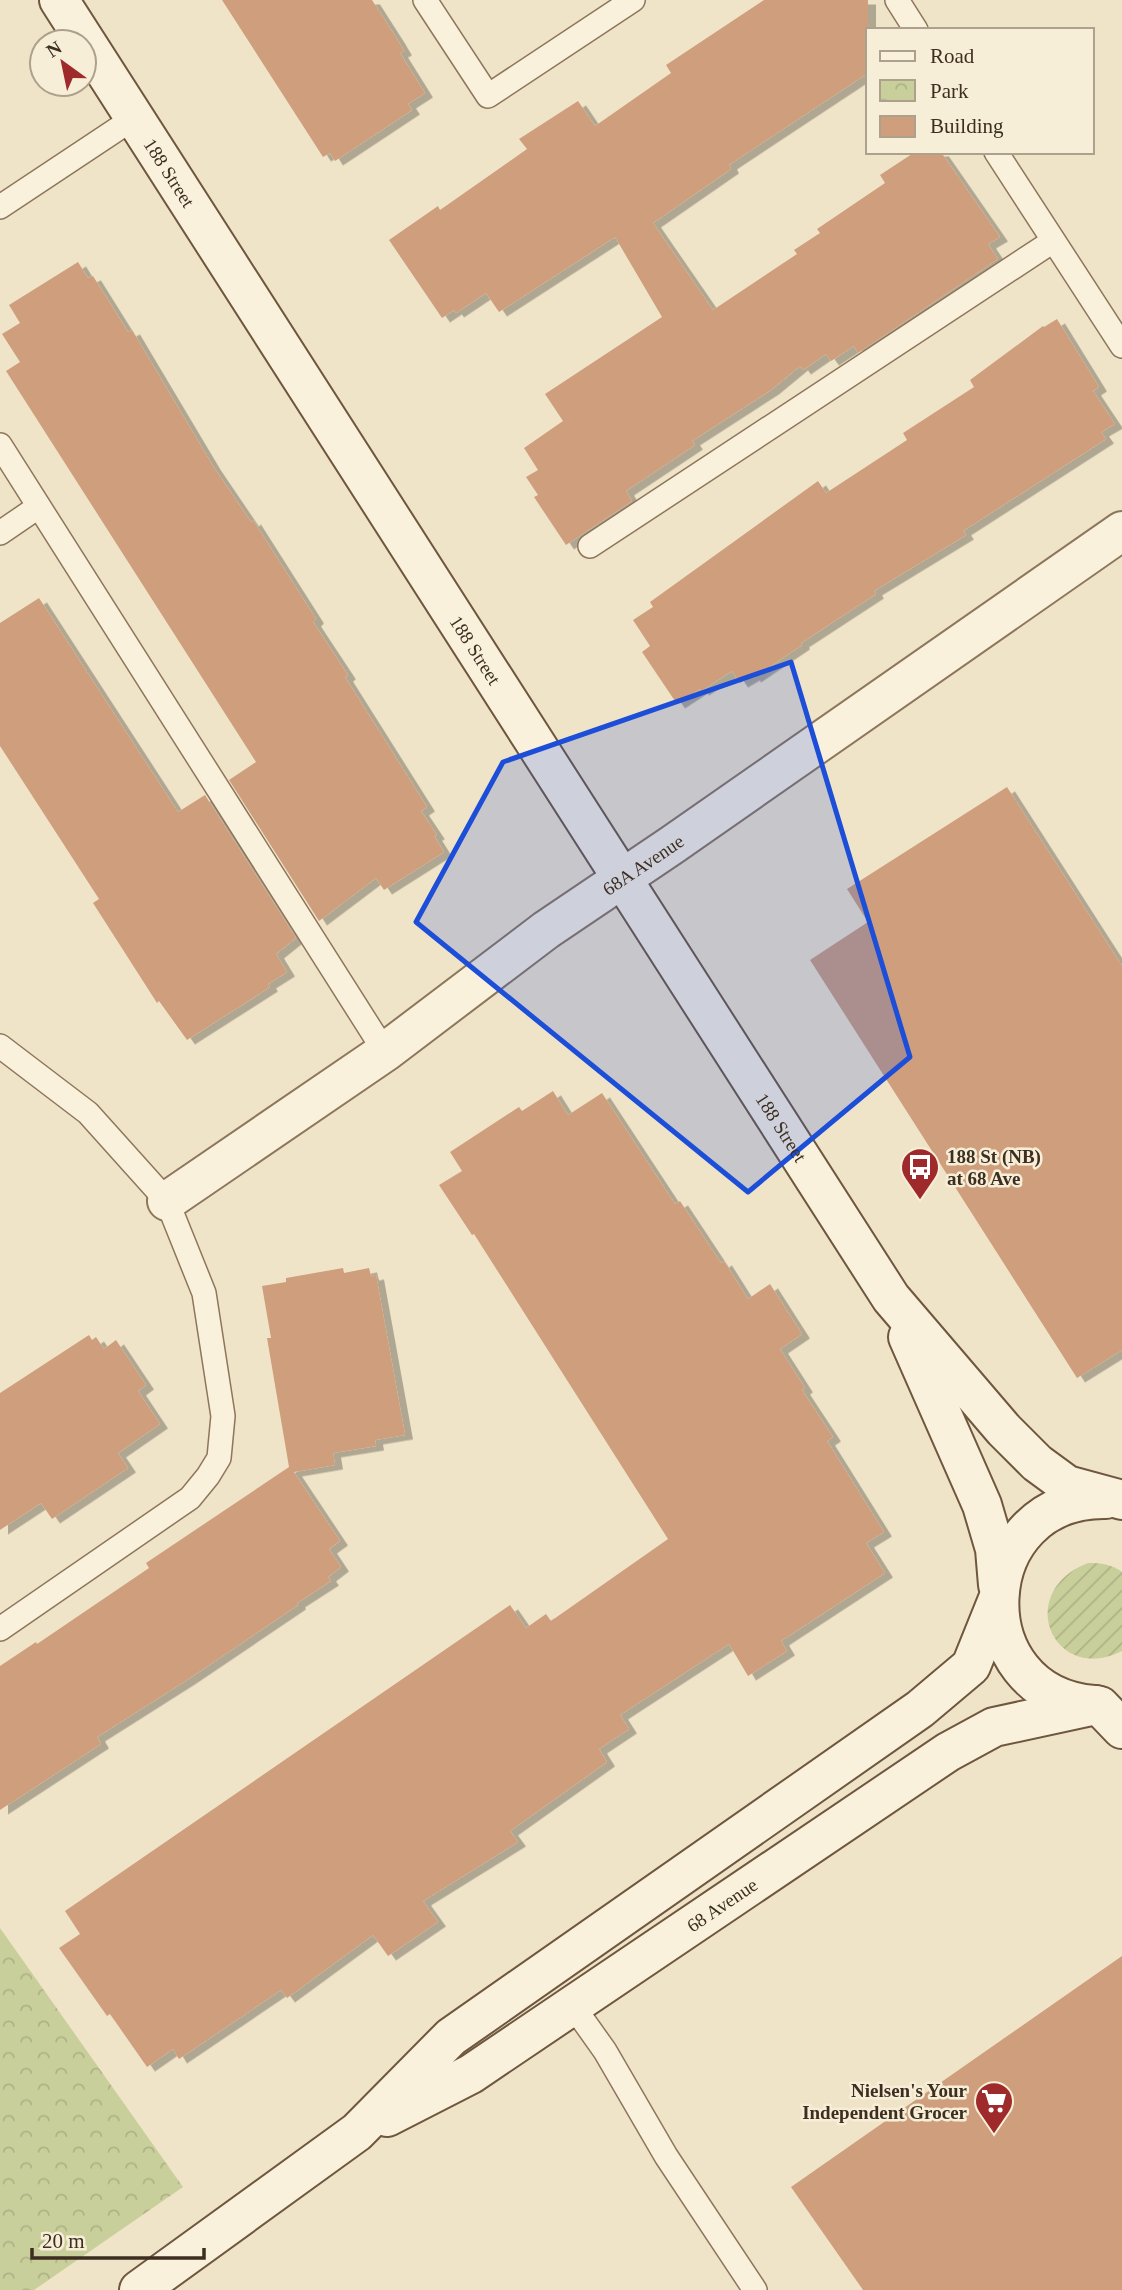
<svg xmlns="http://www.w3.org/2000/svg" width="1122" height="2290" font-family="'Times New Roman',serif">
<defs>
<pattern id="park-crowns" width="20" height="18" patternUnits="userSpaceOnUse" patternTransform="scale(1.75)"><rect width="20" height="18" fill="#c9cf9b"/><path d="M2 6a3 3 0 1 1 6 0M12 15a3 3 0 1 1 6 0" fill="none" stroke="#aeb285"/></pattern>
<pattern id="garden-furrows" width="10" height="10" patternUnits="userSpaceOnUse" patternTransform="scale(1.75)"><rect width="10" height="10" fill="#c9cf9b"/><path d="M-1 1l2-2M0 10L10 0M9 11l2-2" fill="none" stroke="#aeb285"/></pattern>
<filter id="shadow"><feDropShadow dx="8" dy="4.5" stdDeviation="0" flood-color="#0004"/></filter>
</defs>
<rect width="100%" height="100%" fill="#f0e4c8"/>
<polygon fill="url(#park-crowns)" points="0,1928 183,2187 34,2290 0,2290"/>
<path fill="url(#garden-furrows)" d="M1088,1563C1101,1563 1111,1564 1122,1572V1651C1053,1686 1013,1592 1088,1563Z"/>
<g fill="#cf9f7d" filter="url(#shadow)">
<polygon points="222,0 372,0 397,39 404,51 400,53 425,93 408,104 412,110 335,161 330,153 323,157"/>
<polygon points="764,0 868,0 868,73 729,165 731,169 653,223 713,310 797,254 794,250 820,233 817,229 885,183 880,175 915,152 941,152 1000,237 988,244 998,259 858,353 854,346 831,361 826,354 803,370 800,366 771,390 692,441 695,445 626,491 632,501 566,545 534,497 538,495 526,477 538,470 524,448 563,421 545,394 662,317 615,237 499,312 486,293 456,313 454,310 442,318 389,240 438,206 440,210 527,149 519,139 578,101 595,126 671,73 666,65"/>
<polygon points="78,262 88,278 93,276 128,332 132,330 213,466 251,522 253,520 316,619 313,622 348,675 345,677 427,807 421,811 437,835 434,836 444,852 384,890 376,878 319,921 229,780 256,762 6,371 20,362 2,334 20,323 9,305"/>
<polygon points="1057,319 1099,387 1093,391 1115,424 1101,432 1106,439 963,531 966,535 874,591 876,594 801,643 802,645 753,678 752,676 740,683 732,671 701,691 700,689 677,704 642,652 650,646 633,620 653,607 650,602 818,481 826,493 907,440 903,433 974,387 970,380 1043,326 1044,327"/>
<polygon points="39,598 178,812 205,795 296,938 276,954 287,972 268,984 270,987 187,1040 159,1001 157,1003 93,903 99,899 0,746 0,623"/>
<polygon points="1007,787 1122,966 1122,1350 1077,1378 810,960 868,922 847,889"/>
<polygon points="553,1091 568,1115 602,1093 675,1204 680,1201 721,1263 724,1261 748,1299 770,1284 802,1334 780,1349 805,1388 802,1390 833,1437 827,1441 884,1532 866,1543 885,1573 781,1641 787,1651 748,1676 729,1644 620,1715 629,1729 599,1749 607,1762 510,1831 518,1842 423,1901 438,1922 388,1956 373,1935 287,1998 281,1990 179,2059 173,2049 147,2067 110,2014 107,2016 59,1948 80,1934 65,1911 510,1605 526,1628 546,1614 551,1621 668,1539 474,1234 472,1235 439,1185 462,1171 450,1152 519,1107 522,1111"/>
<polygon points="343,1268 344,1273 369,1268 371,1276 376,1275 405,1435 375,1440 376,1446 333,1453 335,1465 294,1472 340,1541 329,1549 341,1567 328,1577 331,1581 297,1603 298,1605 187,1680 97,1737 101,1744 0,1810 0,1666 36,1642 37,1644 149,1568 146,1563 289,1467 267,1338 271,1338 262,1286 286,1282 286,1278"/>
<polygon points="89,1335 92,1340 96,1337 104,1349 116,1340 146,1385 138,1391 160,1424 118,1453 128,1468 52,1519 41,1503 0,1530 0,1393"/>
<polygon points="1122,1956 1122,2290 863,2290 791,2187"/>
</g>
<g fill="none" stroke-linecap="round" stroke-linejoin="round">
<defs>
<g id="lane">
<polyline points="425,0 488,96 633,0"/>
<polyline points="897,0 916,30"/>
<polyline points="996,152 1122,346"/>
<polyline points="0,207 134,118"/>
<polyline points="0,445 385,1052"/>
<polyline points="0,533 38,507"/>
<polyline points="590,546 1053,241"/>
<polyline points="0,1046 88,1113 167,1201 204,1293 223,1416 219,1458 208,1476 190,1498 0,1629"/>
<polyline points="573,2006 605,2051 666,2156 755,2290"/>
</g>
<g id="street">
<path id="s1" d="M167,1201L385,1052L546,930L672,845L1122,531"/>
</g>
<g id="secondary">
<path id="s2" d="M59,0L891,1298L1004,1430L1037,1463L1067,1485L1122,1500"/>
<polyline points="908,1337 982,1505 995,1549 998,1585"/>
<path d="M1094,1705C962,1695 970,1497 1106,1499"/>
<polyline points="1100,1706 1122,1729"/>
<path id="s3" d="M387,2117L471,2074L948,1752L994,1727L1096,1705"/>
<polyline points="139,2290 357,2132 451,2037 920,1709 971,1666 998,1599"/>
</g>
</defs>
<use href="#lane" stroke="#8d765c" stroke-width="26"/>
<use href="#street" stroke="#8d765c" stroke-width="42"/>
<use href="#secondary" stroke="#6f573f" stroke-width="42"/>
<use href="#lane" stroke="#faf1dc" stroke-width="23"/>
<use href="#street" stroke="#faf1dc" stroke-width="38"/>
<use href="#secondary" stroke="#faf1dc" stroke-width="38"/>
</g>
<path fill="#1d4ed8" fill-opacity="0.2" stroke="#1d4ed8" stroke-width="5" stroke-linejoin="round" d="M791,662L910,1057L748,1192L416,922L503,762Z"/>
<defs>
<symbol id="bus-pin" viewBox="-11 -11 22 30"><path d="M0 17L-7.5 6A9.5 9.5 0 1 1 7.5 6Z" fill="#9e2a2b" stroke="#f7eed8"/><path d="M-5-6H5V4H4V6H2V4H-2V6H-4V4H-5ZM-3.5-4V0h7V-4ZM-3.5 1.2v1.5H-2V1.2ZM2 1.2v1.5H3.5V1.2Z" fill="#fff"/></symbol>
<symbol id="supermarket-pin" viewBox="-11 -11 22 30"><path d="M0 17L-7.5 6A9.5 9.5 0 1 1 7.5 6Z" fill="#9e2a2b" stroke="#f7eed8"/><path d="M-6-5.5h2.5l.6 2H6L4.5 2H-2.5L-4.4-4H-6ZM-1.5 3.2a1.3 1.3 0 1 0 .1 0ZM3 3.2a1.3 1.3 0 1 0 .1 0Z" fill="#fff"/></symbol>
</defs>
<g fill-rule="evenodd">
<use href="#bus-pin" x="898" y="1145" width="44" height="60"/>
<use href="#supermarket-pin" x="972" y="2079" width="44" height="60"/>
</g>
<g text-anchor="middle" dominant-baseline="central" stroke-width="5" stroke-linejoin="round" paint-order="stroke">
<g font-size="19" fill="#3d2e20" stroke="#f7eed8">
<text stroke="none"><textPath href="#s2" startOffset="205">188 Street</textPath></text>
<text stroke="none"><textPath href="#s2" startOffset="772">188 Street</textPath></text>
<text stroke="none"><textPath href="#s1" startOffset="583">68A Avenue</textPath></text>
<text stroke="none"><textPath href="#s2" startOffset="1339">188 Street</textPath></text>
<text stroke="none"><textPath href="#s3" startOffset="397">68 Avenue</textPath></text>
</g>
<g font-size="19" font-weight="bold" fill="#3d2e20" stroke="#f7eed8" text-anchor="start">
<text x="947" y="1156">188 St (NB)<tspan x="947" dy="22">at 68 Ave</tspan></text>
<text x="967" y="2090" text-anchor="end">Nielsen's Your<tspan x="967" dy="22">Independent Grocer</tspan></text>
</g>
</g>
<rect x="866" y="28" width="228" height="126" fill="#f7eed8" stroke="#ada18e" stroke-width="2"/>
<rect x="880" y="51" width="35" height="10" fill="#faf1dc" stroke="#ada18e" stroke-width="2"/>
<text x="930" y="63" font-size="21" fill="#3d2e20">Road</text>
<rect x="880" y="80" width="35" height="21" fill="url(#park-crowns)" stroke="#ada18e" stroke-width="2"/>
<text x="930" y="98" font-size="21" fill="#3d2e20">Park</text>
<rect x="880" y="116" width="35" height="21" fill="#cf9f7d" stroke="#ada18e" stroke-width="2"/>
<text x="930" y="133" font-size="21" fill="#3d2e20">Building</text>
<g transform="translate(63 63) rotate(327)"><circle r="33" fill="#f7eed8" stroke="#ada18e" stroke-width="2"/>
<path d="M0-5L12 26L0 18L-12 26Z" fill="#9e2a2b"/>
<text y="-10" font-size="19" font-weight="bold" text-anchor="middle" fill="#3d2e20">N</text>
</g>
<path d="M32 2248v10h172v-10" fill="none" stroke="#3d2e20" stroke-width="3.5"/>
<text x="42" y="2248" font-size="21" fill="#3d2e20" stroke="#f7eed8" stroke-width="5" paint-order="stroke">20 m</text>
</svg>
